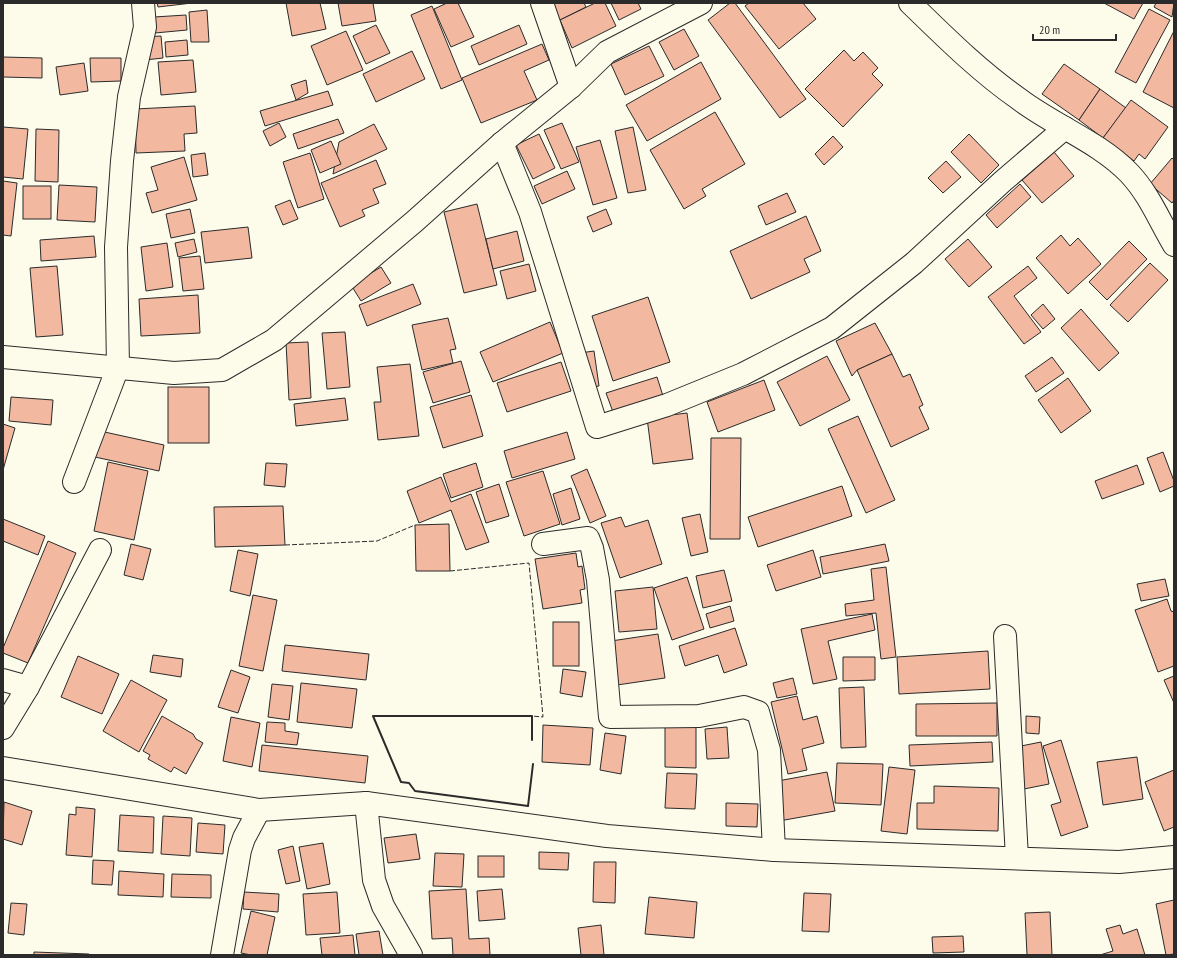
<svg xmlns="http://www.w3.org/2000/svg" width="1177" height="958" font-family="'PT Sans Narrow',sans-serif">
<rect width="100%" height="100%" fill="#fdfbea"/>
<g fill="#f2b8a0" stroke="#2b2b2b">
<polygon points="157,3 192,3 158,7"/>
<polygon points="286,3 320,3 326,29 292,36"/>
<polygon points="338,3 373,3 376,21 342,26"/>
<polygon points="447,3 458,3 474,37 451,47 434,9"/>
<polygon points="554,3 584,3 586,7 556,22"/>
<polygon points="595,3 605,3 616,26 572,48 560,20"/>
<polygon points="611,3 638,3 641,9 619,20"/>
<polygon points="730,3 735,3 806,99 780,118 708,20"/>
<polygon points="749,3 803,3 816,19 779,49 745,6"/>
<polygon points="1104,3 1143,3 1134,19"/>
<polygon points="1156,3 1174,3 1172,17 1154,7"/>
<polygon points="432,6 462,80 441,89 411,15"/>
<polygon points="1149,9 1170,20 1136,83 1115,72"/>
<polygon points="207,10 209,42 191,42 189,12"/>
<polygon points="186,15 187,30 155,33 154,17"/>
<polygon points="376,25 390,53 366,64 353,36"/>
<polygon points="519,25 527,44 479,65 471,46"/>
<polygon points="684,29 699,56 674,70 659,42"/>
<polygon points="346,31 363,70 327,85 311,46"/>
<polygon points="1174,31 1174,108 1143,92"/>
<polygon points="161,36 163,58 145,60 143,37"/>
<polygon points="187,40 188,55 166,57 165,42"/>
<polygon points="542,44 549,60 524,71 537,100 481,123 462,78"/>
<polygon points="649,46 664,76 625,95 611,64"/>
<polygon points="844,50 854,61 863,52 878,68 872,74 883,85 843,127 805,89"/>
<polygon points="412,51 425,79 376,102 363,74"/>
<polygon points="3,57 42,58 42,78 3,77"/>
<polygon points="90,58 121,58 121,81 91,82"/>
<polygon points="193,60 196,92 161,95 158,62"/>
<polygon points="701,62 721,99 647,141 626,105"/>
<polygon points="84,63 88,91 60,95 56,67"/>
<polygon points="1064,64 1100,89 1079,120 1042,94"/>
<polygon points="306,80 308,93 296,100 291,85"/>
<polygon points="1100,89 1126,108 1103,138 1079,120"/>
<polygon points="328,91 333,105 265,126 260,111"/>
<polygon points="1131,100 1168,127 1145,159 1139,154 1134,161 1103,138"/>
<polygon points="195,106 197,133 184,134 185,151 136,153 135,109"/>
<polygon points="715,112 745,164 702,189 706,196 684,209 650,150"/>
<polygon points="338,119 344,133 298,149 293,134"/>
<polygon points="279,123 286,137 270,146 263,131"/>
<polygon points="562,123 579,162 561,169 544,130"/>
<polygon points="374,124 387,149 333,174 339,142"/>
<polygon points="3,127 28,129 23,179 3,177"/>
<polygon points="633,127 646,190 628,193 615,131"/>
<polygon points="36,129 59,130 58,182 35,181"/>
<polygon points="539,134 555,168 533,179 516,145"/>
<polygon points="969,134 999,165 981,183 951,152"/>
<polygon points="833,136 843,147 824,165 815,154"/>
<polygon points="600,140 617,198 593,205 576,147"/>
<polygon points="331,141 341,164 320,173 311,150"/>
<polygon points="1054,152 1074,176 1042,203 1022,180"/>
<polygon points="205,153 208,175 193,177 191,155"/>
<polygon points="310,153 324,199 298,208 283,162"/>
<polygon points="184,157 197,200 152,213 146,193 158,190 151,167"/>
<polygon points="1172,158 1174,160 1174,200 1172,203 1150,184"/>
<polygon points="376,160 386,184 373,189 379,203 362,210 365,216 340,227 321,183"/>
<polygon points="946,161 961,177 943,193 928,178"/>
<polygon points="567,171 575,189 542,204 534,186"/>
<polygon points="3,181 17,183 11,236 3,235"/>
<polygon points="1020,184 1031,197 997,228 986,215"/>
<polygon points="59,185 97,187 95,222 57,220"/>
<rect x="23" y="186" width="28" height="33"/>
<polygon points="787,193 796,212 766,225 758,206"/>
<polygon points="290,200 298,219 283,225 275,206"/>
<polygon points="477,204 497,285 464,293 444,212"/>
<polygon points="190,209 195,233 171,238 166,214"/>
<polygon points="606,209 612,224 593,232 587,217"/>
<polygon points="806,216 821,251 804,259 810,272 751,299 730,251"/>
<polygon points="248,227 252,258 205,263 201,232"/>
<polygon points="517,231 524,261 493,269 486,239"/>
<polygon points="1061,235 1070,246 1078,238 1101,264 1068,294 1036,258"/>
<polygon points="94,236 96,257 41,261 40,240"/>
<polygon points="194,239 197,252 178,257 175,243"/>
<polygon points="968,239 992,267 969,287 945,259"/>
<polygon points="1129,241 1147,259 1107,300 1089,282"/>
<polygon points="167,243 173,287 146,291 141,247"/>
<polygon points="200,256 204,289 183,291 179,258"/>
<polygon points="1150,263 1168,280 1128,322 1110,305"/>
<polygon points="529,264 536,291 507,299 500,271"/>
<polygon points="57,266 63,335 36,337 30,268"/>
<polygon points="1028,266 1037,278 1014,296 1041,332 1024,344 988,297"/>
<polygon points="381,267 391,283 361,301 351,285"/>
<polygon points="413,284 421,304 367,326 359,305"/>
<polygon points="198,295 200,333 141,336 139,299"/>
<polygon points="648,297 670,362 613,381 592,316"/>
<polygon points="1043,304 1055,319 1043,329 1031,315"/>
<polygon points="1081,309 1119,353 1099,371 1061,328"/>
<polygon points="448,318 456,349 450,350 453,363 422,370 412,325"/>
<polygon points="550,322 563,353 493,382 480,352"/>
<polygon points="875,323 892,354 857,370 852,376 836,341"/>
<polygon points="345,332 350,387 327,389 322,333"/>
<polygon points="308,342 311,398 289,400 286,343"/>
<polygon points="594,351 599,386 586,388 580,353"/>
<polygon points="892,354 903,377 910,374 923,405 919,407 929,429 891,447 857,370"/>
<polygon points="827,356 850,400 800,426 777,382"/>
<polygon points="1052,357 1064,373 1036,392 1025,376"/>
<polygon points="461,361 470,392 433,403 423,372"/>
<polygon points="561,362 571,391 507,412 497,383"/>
<polygon points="410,364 419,436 378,440 374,402 381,402 377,367"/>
<polygon points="657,377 663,396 613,412 606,393"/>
<polygon points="1068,378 1091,411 1061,433 1038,400"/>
<polygon points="764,380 775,410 718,432 707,402"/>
<rect x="168" y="387" width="41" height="56"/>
<polygon points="471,395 483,436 443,448 430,407"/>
<polygon points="11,397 53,400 51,425 9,421"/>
<polygon points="345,398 348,420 296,426 294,404"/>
<polygon points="687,413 693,459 653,464 647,418"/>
<polygon points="858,416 895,500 866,513 828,429"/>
<polygon points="3,424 15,428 3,470"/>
<polygon points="100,431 164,445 159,471 95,457"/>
<polygon points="567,432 575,459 512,478 504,451"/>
<polygon points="711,438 741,438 740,539 710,539"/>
<polygon points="1163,452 1174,481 1174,486 1160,492 1147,458"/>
<polygon points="108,462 148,471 134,540 94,531"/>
<polygon points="266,463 287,464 285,487 264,485"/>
<polygon points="476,463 483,487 451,498 443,474"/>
<polygon points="1137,465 1144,484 1102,499 1095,481"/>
<polygon points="587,469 606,516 590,523 571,476"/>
<polygon points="543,471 560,524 524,536 506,482"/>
<polygon points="441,477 451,502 471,494 489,542 466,550 451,510 419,523 407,491"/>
<polygon points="499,484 509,516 486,523 476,492"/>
<polygon points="842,486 852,516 758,547 748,517"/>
<polygon points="571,488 580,519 562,525 553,494"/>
<polygon points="283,506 285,545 215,547 214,507"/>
<polygon points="700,514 708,552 691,556 682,518"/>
<polygon points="621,517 625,527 648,520 662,564 620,578 601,523"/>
<polygon points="3,519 45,536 38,555 3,541"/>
<polygon points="449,524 450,571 416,571 415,525"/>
<polygon points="48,541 76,553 28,663 3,653 3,648"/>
<polygon points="131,544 151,549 143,580 124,575"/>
<polygon points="885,544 889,561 823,574 820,557"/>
<polygon points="238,550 258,554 250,596 230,591"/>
<polygon points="813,550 821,577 776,591 767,565"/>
<polygon points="576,553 578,567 582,566 585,589 580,590 582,603 543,609 535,559"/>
<polygon points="886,567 896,657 881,659 876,613 846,616 845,604 874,600 871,569"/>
<polygon points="724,570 732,601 703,608 696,576"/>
<polygon points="687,577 704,629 672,640 654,588"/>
<polygon points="1165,579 1169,596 1141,601 1137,584"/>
<polygon points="653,587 657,629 619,632 615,591"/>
<polygon points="253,595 277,600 263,671 239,666"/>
<polygon points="1167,599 1171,611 1174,612 1174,666 1158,672 1135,610"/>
<polygon points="730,606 734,621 710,628 706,614"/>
<polygon points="872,614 875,630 828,641 837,679 813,684 801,629"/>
<rect x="553" y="622" width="26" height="44"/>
<polygon points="735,628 747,665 724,673 718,655 685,666 679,646"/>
<polygon points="658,634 665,678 617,685 611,641"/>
<polygon points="285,645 369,654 366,680 282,671"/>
<polygon points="988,651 990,689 899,694 897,657"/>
<polygon points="153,655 183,659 181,677 150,672"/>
<polygon points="78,656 119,674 102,714 61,697"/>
<polygon points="843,657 875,657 875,680 843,681"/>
<polygon points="563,669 586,672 582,697 560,693"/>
<polygon points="231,670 250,677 238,713 218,707"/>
<polygon points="1174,676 1174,703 1164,680"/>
<polygon points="793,678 797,694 777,698 773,683"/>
<polygon points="131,680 167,700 139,752 103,731"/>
<polygon points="301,683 357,689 352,728 297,722"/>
<polygon points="272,684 293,686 289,720 268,717"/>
<polygon points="864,687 866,747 841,748 839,688"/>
<polygon points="797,696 803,720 817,716 824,743 802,749 807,770 788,774 771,702"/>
<polygon points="997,703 997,736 916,736 916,704"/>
<polygon points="162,716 193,734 196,739 203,743 186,774 174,767 171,772 148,759 150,755 143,751"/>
<polygon points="1026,716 1040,717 1039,734 1026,733"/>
<polygon points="231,717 260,723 252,767 223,761"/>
<polygon points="267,722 285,723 285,731 299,733 297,745 265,742"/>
<polygon points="543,725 593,728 590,765 542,762"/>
<polygon points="665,726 696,727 696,768 665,767"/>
<polygon points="727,727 729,758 707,759 705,729"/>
<polygon points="605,733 626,736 621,774 600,770"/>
<polygon points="1061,740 1088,827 1061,836 1051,805 1061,802 1043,746"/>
<polygon points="992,742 993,762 910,766 909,745"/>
<polygon points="1041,742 1049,784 1024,789 1016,747"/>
<polygon points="262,745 368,756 365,783 259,771"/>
<polygon points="1137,757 1143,799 1103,805 1097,762"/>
<polygon points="837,763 883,764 881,805 835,803"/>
<polygon points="889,767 915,770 907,834 881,831"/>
<polygon points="1174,770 1174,827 1164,831 1145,782"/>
<polygon points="827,772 835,811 779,821 772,782"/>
<polygon points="667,773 697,774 695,809 665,808"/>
<polygon points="934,786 999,788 998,831 917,829 917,803 934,803"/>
<polygon points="4,802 32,811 22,845 3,839"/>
<polygon points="726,803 758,804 757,827 726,826"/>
<polygon points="76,807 95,809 92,857 66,855 69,814 76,815"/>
<polygon points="120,815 154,817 153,853 118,851"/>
<polygon points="163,816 192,818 190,856 161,854"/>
<polygon points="198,823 225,825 223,854 196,852"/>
<polygon points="416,834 420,859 388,863 384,838"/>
<polygon points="323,843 330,884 307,889 299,847"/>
<polygon points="293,846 300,881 286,884 278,850"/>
<polygon points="539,852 569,853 568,870 539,869"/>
<polygon points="435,853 464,854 462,887 433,886"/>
<rect x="478" y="856" width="26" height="21"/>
<polygon points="93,860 114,861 112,885 92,884"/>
<polygon points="594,862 616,862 615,903 593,902"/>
<polygon points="119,871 164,874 163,897 118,895"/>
<polygon points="172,874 211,875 211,898 171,897"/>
<polygon points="466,889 469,939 489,938 490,955 453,955 452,938 432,939 429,891"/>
<polygon points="502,889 505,919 479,921 477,891"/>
<polygon points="244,892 279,894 278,912 243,909"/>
<polygon points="337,892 340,933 306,935 303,894"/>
<polygon points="804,893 831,894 829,932 802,931"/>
<polygon points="649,897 697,902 694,938 645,934"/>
<polygon points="1174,900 1174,954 1166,955 1156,904"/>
<polygon points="11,903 27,904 24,935 8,933"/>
<polygon points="251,911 275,917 267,955 251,955 241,953"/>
<polygon points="1050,912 1052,955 1027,955 1025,913"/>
<polygon points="601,925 604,955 581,955 578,928"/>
<polygon points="1120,925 1123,934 1137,929 1145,955 1100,955 1113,951 1106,929"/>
<polygon points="379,931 383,955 359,955 356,934"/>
<polygon points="353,935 355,955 322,955 320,938"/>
<polygon points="963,936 964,952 933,953 932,937"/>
<polygon points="34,952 89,954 89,955 34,955"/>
</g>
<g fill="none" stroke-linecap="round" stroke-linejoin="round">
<defs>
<g id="minor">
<polyline points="542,3 571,87"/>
<path d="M910,3C945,37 979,71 1019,99C1053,125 1099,142 1129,173C1149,194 1159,220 1174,245"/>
<polyline points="502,143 530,212 597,427 667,405 743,374 832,328 914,263 1003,181 1065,128"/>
<polyline points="3,357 174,373 222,370 274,340 415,221 502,143 571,87 607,52 701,3"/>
<polyline points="74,482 118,367 116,247 122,161 129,97 145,27 143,3"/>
<polyline points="543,544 588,538 592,548 598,580 610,717 699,716 744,707 758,712 769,750 774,850"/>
<polyline points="1005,636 1017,858"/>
<polyline points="3,680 28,687 3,728"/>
<polyline points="28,687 100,550"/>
<polyline points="3,768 259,810 366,803 607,836 774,850 1119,862 1174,857"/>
<polyline points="366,803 374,880 383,906 411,955"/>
<polyline points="222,955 240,850 244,838 259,810"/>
</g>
</defs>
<use href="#minor" stroke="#2b2b2b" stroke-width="24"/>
<use href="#minor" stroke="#fdfbea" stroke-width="22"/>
<g stroke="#2b2b2b" stroke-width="1" stroke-dasharray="5 2" stroke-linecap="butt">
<polyline points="285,545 377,541 415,525"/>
<polyline points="450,571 529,563 543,717 532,716"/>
</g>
<polyline stroke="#2b2b2b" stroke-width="2" points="532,740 532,716 373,716 401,782 409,783 415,791 528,806 533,764"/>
</g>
<rect width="1177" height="958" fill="none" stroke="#2b2b2b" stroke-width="8"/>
<path d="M1033 34v6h83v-6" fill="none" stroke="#2b2b2b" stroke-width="2"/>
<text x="1039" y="34" font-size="12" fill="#2b2b2b" stroke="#fdfbea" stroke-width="3" paint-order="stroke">20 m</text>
</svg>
